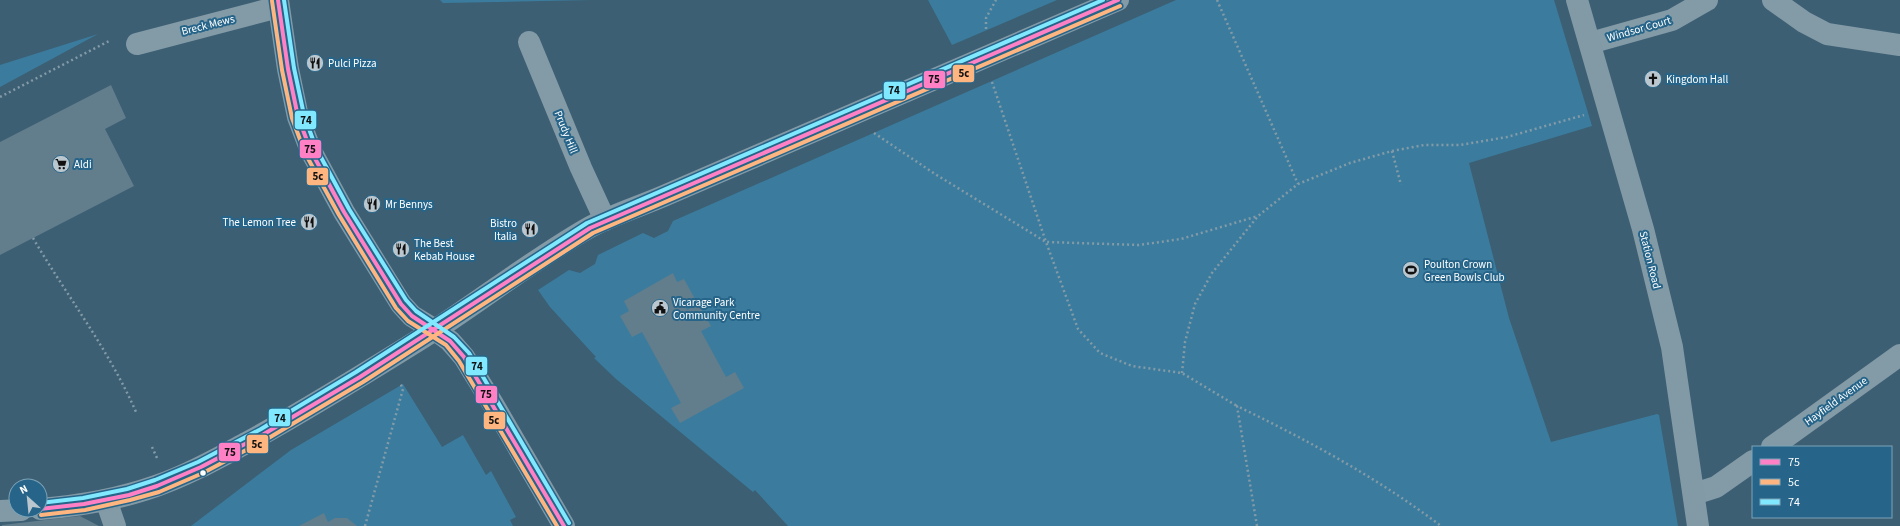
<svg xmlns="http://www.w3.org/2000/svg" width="1900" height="526" font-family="'Source Sans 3',sans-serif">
<rect width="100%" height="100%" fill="#3c5f73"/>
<g fill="#3b7c9e">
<polygon points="440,0 591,0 443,3"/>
<polygon points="928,0 1057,0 952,45"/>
<polygon points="1176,0 1554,0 1592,126 1469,163 1509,318 1551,442 1657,414 1659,415 1678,526 788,526 755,490 753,492 616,379 594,358 596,357 550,307 538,290 569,270 580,273 595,264 598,255 643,233 654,238 668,231 673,221"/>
<polygon points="98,34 0,87 0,65"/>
<polygon points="403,384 442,447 463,435 486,475 491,471 516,517 510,520 513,526 191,526 291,450"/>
</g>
<g fill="#627d8c">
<polygon points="111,85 126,118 105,129 134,186 0,255 0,142"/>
<polygon points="673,273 677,282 684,279 695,299 685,305 687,310 698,304 711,326 701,331 726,377 735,372 744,388 680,423 671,408 681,403 642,332 632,337 620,316 629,311 624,301"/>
<polygon points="324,513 328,522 335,518 347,518 357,526 299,526"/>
<polygon points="80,516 99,526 2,526 2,525"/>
</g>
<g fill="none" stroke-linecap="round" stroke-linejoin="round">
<g stroke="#839aa7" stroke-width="2.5" stroke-dasharray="2 3" stroke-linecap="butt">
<polyline points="1217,0 1298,184"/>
<polyline points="986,29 986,18 996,0"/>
<polyline points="992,82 1046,242 1139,245 1181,239 1258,216"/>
<polyline points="0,97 111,40"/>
<polyline points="874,133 935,174 1046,242 1078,329 1100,353 1132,366 1182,373 1237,406"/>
<polyline points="1392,151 1401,185"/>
<path d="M33,238C67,296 109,350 136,412"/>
<polyline points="1182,373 1185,342 1195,304 1212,273 1258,216 1298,184 1350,163 1392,151 1424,145 1460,145 1507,137 1584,115"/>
<polyline points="152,447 157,458"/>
<polyline points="365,526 403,389 400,383"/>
<path d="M1257,526L1237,406C1307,440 1378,478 1441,526"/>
</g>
<g stroke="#839aa7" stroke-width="22">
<polyline points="1773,0 1804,22 1827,34 1900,45"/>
<polyline points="529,42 581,168 605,220"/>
<polyline points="1590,43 1672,20 1707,0"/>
<polyline points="137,44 278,7"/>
<path d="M435,330C487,296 537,257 590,227C614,214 641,206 666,195L1118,0"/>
<polyline points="1772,447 1900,355"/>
<polyline points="1694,494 1716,487 1753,461"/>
<polyline points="106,500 115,526"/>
</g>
<g stroke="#8299a6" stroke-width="22">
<polyline points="278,0 288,69 298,117 311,151 344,212 401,304 412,316 435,330 450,341 464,357 493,404 564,526"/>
<polyline points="1577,0 1643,229 1672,347 1698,526"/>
<path d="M40,509C79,506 119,499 156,486C188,475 218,458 248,442C312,407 374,368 435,330"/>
<polyline points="0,511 21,510"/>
</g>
<defs>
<g id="bus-1">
<polyline points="278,0 288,69 298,117 311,151 344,212 401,304 412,316 450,341 464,357 564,526"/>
<polyline points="40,509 84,504 129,495 157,486 201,467 264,434 360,377 590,228 1118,0"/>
</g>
<g id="bus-2">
<polyline points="272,1 282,70 292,118 305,153 339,215 396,308 408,321 446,345 459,361 557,526"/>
<polyline points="41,515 85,510 130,500 159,492 203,473 267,439 363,382 593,233 1120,6"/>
</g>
<g id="bus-3">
<polyline points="284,0 294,68 304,115 316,148 349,209 406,300 416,311 454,337 469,353 569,523"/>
<polyline points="40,503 83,498 127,489 155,480 198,462 261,429 356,372 587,223 1103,0"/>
</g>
</defs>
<use href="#bus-1" stroke="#266589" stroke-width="7"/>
<use href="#bus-2" stroke="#266589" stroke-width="7"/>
<use href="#bus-3" stroke="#266589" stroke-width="7"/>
<use href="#bus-1" stroke="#ff80c5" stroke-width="4"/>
<use href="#bus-2" stroke="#ffb580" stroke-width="4"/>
<use href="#bus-3" stroke="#80e8ff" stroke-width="4"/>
</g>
<defs>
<symbol id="restaurant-disc" viewBox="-11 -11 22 22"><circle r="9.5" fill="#bbc7ce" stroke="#266589"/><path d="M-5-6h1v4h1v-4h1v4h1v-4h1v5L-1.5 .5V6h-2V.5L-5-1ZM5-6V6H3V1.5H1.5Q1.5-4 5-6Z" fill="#111"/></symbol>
<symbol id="church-disc" viewBox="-11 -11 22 22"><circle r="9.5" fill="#bbc7ce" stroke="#266589"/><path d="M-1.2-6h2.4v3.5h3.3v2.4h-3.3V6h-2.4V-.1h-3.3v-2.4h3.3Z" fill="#111"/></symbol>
<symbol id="supermarket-disc" viewBox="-11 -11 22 22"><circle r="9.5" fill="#bbc7ce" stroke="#266589"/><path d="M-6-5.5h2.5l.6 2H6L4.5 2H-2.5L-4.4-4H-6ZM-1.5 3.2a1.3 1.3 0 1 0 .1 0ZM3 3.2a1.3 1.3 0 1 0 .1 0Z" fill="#111"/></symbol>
<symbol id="stadium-disc" viewBox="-11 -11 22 22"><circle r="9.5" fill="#bbc7ce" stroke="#266589"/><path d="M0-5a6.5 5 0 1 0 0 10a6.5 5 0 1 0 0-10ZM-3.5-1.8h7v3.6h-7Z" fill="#111"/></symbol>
<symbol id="civic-disc" viewBox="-11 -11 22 22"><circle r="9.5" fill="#bbc7ce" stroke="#266589"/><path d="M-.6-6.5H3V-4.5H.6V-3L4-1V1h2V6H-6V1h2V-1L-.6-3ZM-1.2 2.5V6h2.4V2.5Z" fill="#111"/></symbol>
</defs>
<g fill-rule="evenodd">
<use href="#restaurant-disc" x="305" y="53" width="20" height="20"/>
<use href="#church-disc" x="1643" y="69" width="20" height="20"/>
<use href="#supermarket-disc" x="51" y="154" width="20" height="20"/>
<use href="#restaurant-disc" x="362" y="194" width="20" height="20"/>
<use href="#restaurant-disc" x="299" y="212" width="20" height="20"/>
<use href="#restaurant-disc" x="520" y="219" width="20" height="20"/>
<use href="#restaurant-disc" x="391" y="239" width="20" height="20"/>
<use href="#stadium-disc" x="1401" y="260" width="20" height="20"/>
<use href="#civic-disc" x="650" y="298" width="20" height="20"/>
</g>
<circle fill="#fff" stroke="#266589" stroke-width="1.5" cx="203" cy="473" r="3.5"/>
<g text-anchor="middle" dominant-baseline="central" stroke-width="4" stroke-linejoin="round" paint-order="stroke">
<g font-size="11" fill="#fff" stroke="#266589">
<text transform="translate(208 25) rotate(-14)">Breck Mews</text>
<text transform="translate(1639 29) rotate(-16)">Windsor Court</text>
<text transform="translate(566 132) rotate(68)">Prudy Hill</text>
<text transform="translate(1650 260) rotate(76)">Station Road</text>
<text transform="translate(1836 401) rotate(-36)">Hayfield Avenue</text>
</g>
<g font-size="11" fill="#fff" stroke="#266589" text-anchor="start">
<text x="328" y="63">Pulci Pizza</text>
<text x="1666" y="79">Kingdom Hall</text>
<text x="74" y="164">Aldi</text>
<text x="385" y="204">Mr Bennys</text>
<text x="296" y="222" text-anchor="end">The Lemon Tree</text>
<text x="517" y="223" text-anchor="end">Bistro<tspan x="517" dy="13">Italia</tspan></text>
<text x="414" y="243">The Best<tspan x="414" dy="13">Kebab House</tspan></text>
<text x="1424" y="264">Poulton Crown<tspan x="1424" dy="13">Green Bowls Club</tspan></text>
<text x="673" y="302">Vicarage Park<tspan x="673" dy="13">Community Centre</tspan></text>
</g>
</g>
<g stroke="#266589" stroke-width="1.5">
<rect x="952" y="64" width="23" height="19" rx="4" fill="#ffb580"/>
<rect x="923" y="70" width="23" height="19" rx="4" fill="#ff80c5"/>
<rect x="883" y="81" width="23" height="19" rx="4" fill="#80e8ff"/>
<rect x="294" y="110" width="23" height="20" rx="4" fill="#80e8ff"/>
<rect x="299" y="139" width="23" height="20" rx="4" fill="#ff80c5"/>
<rect x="306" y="167" width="23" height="19" rx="4" fill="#ffb580"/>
<rect x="465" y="356" width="23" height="20" rx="4" fill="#80e8ff"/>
<rect x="475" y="385" width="23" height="19" rx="4" fill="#ff80c5"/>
<rect x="268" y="408" width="23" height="19" rx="4" fill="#80e8ff"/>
<rect x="483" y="411" width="23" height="19" rx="4" fill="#ffb580"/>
<rect x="246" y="434" width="23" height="20" rx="4" fill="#ffb580"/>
<rect x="218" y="442" width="23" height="20" rx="4" fill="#ff80c5"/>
</g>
<g font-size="11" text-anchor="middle" font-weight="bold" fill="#111">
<text x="964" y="77">5c</text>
<text x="934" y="83">75</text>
<text x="894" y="94">74</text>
<text x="306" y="124">74</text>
<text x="310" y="153">75</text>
<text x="318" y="180">5c</text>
<text x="477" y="370">74</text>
<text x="486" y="398">75</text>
<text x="280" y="422">74</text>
<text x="494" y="424">5c</text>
<text x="257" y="448">5c</text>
<text x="230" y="456">75</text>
</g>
<rect x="1752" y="446" width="140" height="72" fill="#266589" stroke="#7da3b8"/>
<rect x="1760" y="459" width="20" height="6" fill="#ff80c5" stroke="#7da3b8"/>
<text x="1788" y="466" font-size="12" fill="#ffffff">75</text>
<rect x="1760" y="479" width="20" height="6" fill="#ffb580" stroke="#7da3b8"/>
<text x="1788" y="486" font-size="12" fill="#ffffff">5c</text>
<rect x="1760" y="499" width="20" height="6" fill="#80e8ff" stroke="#7da3b8"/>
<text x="1788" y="506" font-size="12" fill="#ffffff">74</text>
<g transform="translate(28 498) rotate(333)"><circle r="19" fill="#266589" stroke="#7da3b8"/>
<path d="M0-3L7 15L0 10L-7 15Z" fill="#bbc7ce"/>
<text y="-6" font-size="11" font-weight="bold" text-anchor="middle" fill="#ffffff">N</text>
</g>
</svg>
